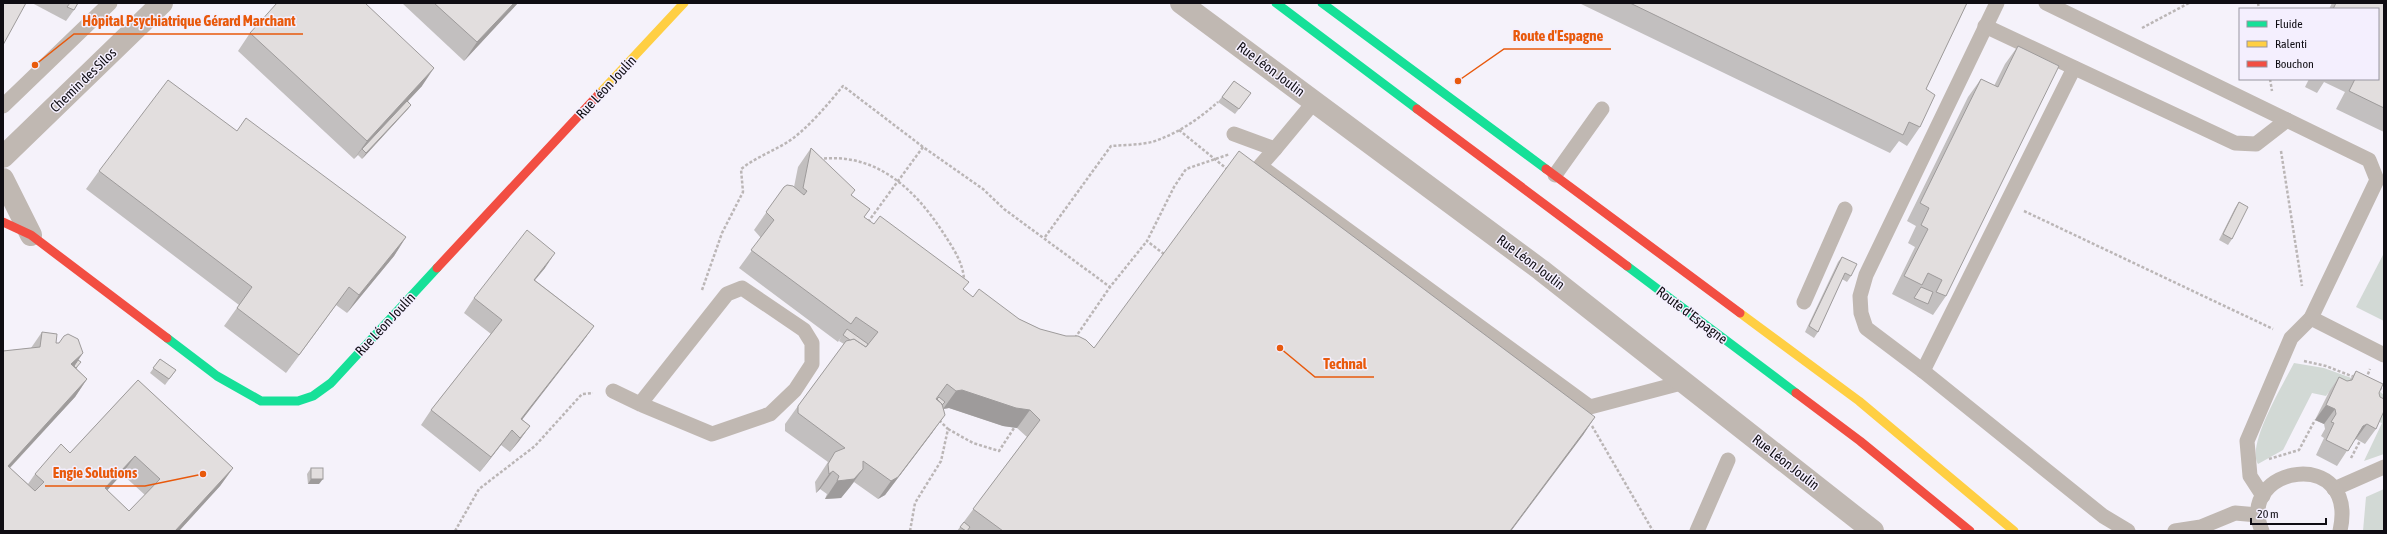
<svg xmlns="http://www.w3.org/2000/svg" width="2387" height="534" font-family="'Asap Condensed',sans-serif">
<rect width="100%" height="100%" fill="#f5f2fa"/>
<g fill="#d2d9d5">
<polygon points="2384,253 2384,321 2356,307"/>
<path d="M2294,363L2324,368L2357,380L2329,392L2326,396L2312,393L2283,450L2258,464C2246,445 2284,383 2294,363Z"/>
<polygon points="2379,391 2384,395 2384,454 2364,461 2382,423 2376,421"/>
<polygon points="2384,489 2384,531 2363,531 2366,497"/>
</g>
<g fill="none" stroke-linecap="round" stroke-linejoin="round">
<g stroke="#bbb6b6" stroke-width="2.5" stroke-dasharray="3 2" stroke-linecap="butt">
<polyline points="2258,3 2259,9"/>
<polyline points="2142,28 2189,3"/>
<polyline points="2270,79 2272,91"/>
<polyline points="1179,130 1227,169"/>
<polyline points="2281,151 2302,286"/>
<path d="M819,159C876,152 915,189 944,234C953,248 964,264 964,281"/>
<polyline points="2024,211 2273,329"/>
<polyline points="868,222 923,147 983,189 1004,209 1110,287"/>
<path d="M1045,237L1111,146C1124,145 1139,145 1152,142C1177,134 1199,119 1218,102"/>
<polyline points="1164,254 1147,241 1174,187 1186,169 1230,154"/>
<path d="M702,290L722,233L743,192L741,169C755,158 771,152 786,143C807,130 828,104 843,86L923,147"/>
<polyline points="1075,338 1110,287 1147,241"/>
<polyline points="2304,361 2326,366 2354,377"/>
<polyline points="2366,379 2370,369"/>
<polyline points="2379,388 2384,391"/>
<polyline points="1592,426 1653,531"/>
<polyline points="948,429 973,443 999,451 1016,425"/>
<polyline points="2351,458 2360,441"/>
<polyline points="2269,459 2299,450 2315,420"/>
<polyline points="455,531 479,489 535,446 582,394 593,393"/>
<polyline points="910,531 915,503 941,461 948,429 939,420"/>
</g>
<g stroke="#c0b8b2" stroke-width="15">
<polyline points="1997,3 1866,275 1860,296 1861,313 1866,328 1923,371 2103,516 2128,531"/>
<polyline points="2046,3 2369,160 2377,180 2311,318 2291,338 2247,441 2250,476 2263,496"/>
<polyline points="1985,26 2235,143 2256,144 2287,120"/>
<polyline points="3,106 110,3"/>
<polyline points="1234,134 1275,149 1314,102"/>
<polyline points="1275,149 1260,166 1590,407 1685,382"/>
<polyline points="1555,175 1602,109"/>
<polyline points="1804,302 1845,209"/>
<polyline points="2311,318 2384,355"/>
<polyline points="1923,371 2074,68"/>
<polyline points="613,391 640,404 712,434 770,414 795,390 812,364 812,343 804,330 742,288 727,294 640,404"/>
<polyline points="2334,489 2384,467"/>
<polyline points="1697,531 1728,460"/>
<polyline points="2175,531 2201,527 2235,513 2258,515"/>
<path d="M2262,531C2234,466 2359,445 2340,531"/>
</g>
<g stroke="#c0b8b2" stroke-width="22">
<polyline points="1181,3 1541,270 1873,531"/>
<polyline points="3,157 162,3"/>
<polyline points="3,179 31,235"/>
</g>
<g stroke="#16e098" stroke-width="9">
<polyline points="1276,3 1417,109"/>
<polyline points="1322,3 1546,169"/>
<polyline points="1627,266 1796,393"/>
<polyline points="167,338 217,376 261,401 298,401 313,396 331,383 437,268"/>
</g>
<g stroke="#ffcf43" stroke-width="9">
<polyline points="599,94 684,3"/>
<polyline points="1740,313 1859,401 2014,531"/>
</g>
<g stroke="#f24e42" stroke-width="9">
<polyline points="1417,109 1627,266"/>
<polyline points="1546,169 1740,313"/>
<polyline points="3,222 31,235 167,338"/>
<polyline points="437,268 599,94"/>
<polyline points="1796,393 1860,441 1970,531"/>
</g>
</g>
<g fill="#c2bfbf" fill-rule="evenodd">
<polygon points="32,3 78,3 74,10 66,21"/>
<polygon points="402,3 518,3 464,61"/>
<polygon points="1579,3 1967,3 1926,89 1920,127 1907,146 1899,141 1890,153"/>
<polygon points="2332,3 2384,3 2384,132 2336,109 2345,92 2324,82 2317,93 2305,87 2309,79 2378,79 2378,9 2329,9"/>
<polygon points="250,33 422,86 408,101 411,105 407,110 362,159 358,155 359,154 354,159 238,51"/>
<polygon points="2018,46 1946,296 1933,315 1892,294 1915,247 1908,243 1916,226 1907,221 1968,97 1981,79 1994,86 2005,64"/>
<polygon points="1234,81 1251,93 1235,114 1218,102"/>
<polygon points="237,131 406,237 394,256 347,313 336,305 286,373 224,326 239,305 86,189 99,171"/>
<polygon points="811,148 851,195 870,209 864,217 973,297 1040,329 1094,348 1595,417 1583,435 1511,531 957,531 1027,437 1017,428 1003,426 949,408 943,409 932,433 885,495 878,499 854,482 841,498 825,499 827,494 820,489 816,493 815,482 828,462 785,431 785,424 798,406 844,344 839,341 841,337 838,342 739,268 761,238 754,230 784,187 794,187 798,167"/>
<polygon points="2239,202 2232,239 2228,245 2219,240 2235,208"/>
<polygon points="1842,257 1851,276 1847,282 1842,279 1818,332 1814,338 1805,332 1838,262"/>
<polygon points="545,268 535,280 594,326 583,341 522,419 530,426 519,441 510,452 501,445 480,472 421,425 431,410 491,334 464,313 474,298"/>
<path d="M42,332L56,343L83,353L78,360L77,369L87,379L75,397L10,468L28,484L35,474L70,453L138,380L233,468L220,486L179,531H3V351L31,348ZM122,474L145,495L129,511L107,490Z"/>
<polygon points="160,359 176,370 165,385 150,373"/>
<polygon points="2356,371 2379,393 2376,429 2365,444 2356,439 2354,440 2337,466 2316,455 2324,438 2321,436 2325,429 2324,424 2315,420 2329,392 2339,377 2347,381 2349,381"/>
<polygon points="311,468 319,484 308,484 307,474"/>
</g>
<g fill="#9e9b9b">
<polygon points="514,3 518,3 464,61 477,42"/>
<polygon points="434,68 422,86 362,150 362,149 354,159 367,141"/>
<polygon points="411,105 407,110 362,159 366,153"/>
<polygon points="406,237 394,256 347,313 359,295"/>
<polygon points="555,253 545,268 523,294 534,280"/>
<polygon points="349,287 336,305 286,373 299,355"/>
<polygon points="594,326 583,341 511,434 521,419"/>
<polygon points="83,353 71,371 71,364"/>
<polygon points="87,379 75,397 3,475 8,466"/>
<polygon points="962,390 1030,410 1017,428 1003,426 949,408 943,409 956,391"/>
<polygon points="2326,405 2335,409 2324,424 2315,420"/>
<polygon points="945,415 932,433 885,495 878,499 891,481"/>
<polygon points="1595,417 1583,435 1511,531 1510,531"/>
<polygon points="2367,424 2356,439 2352,441 2363,426"/>
<polygon points="530,426 519,441 510,452 520,438"/>
<polygon points="512,430 501,445 480,472 491,457"/>
<polygon points="135,456 122,474 92,507 105,488"/>
<polygon points="233,468 220,486 179,531 175,531"/>
<polygon points="863,469 850,487 841,498 825,499 837,481"/>
<polygon points="833,471 820,489 816,493 829,474"/>
<polygon points="311,479 323,479 319,484 308,484"/>
</g>
<g fill="#e2dede" stroke="#9e9b9b" fill-rule="evenodd">
<polygon points="3,3 26,3 3,45"/>
<polygon points="70,3 78,3 74,10 67,7"/>
<polygon points="277,3 365,3 434,68 367,141 250,33"/>
<polygon points="434,3 514,3 477,42"/>
<polygon points="1630,3 1967,3 1926,89 1935,95 1920,127 1909,122 1903,135"/>
<polygon points="2336,3 2384,3 2384,108 2349,91 2355,79 2378,79 2378,9 2333,9"/>
<polygon points="2018,46 2059,66 1946,296 1936,292 1942,280 1928,273 1922,285 1904,276 1928,229 1921,225 1929,208 1920,203 1981,79 1998,87"/>
<polygon points="168,80 237,131 246,118 406,237 359,295 349,287 299,355 237,308 252,287 99,171"/>
<polygon points="1234,81 1251,93 1239,109 1222,97"/>
<polygon points="407,101 411,105 366,153 362,149"/>
<polygon points="811,148 855,190 851,195 870,209 864,217 874,224 880,216 969,282 963,289 973,297 979,289 1019,319 1040,329 1066,336 1078,336 1086,340 1094,348 1239,151 1595,417 1510,531 1003,531 973,509 1040,420 1030,410 1016,408 962,390 956,391 947,384 936,399 942,404 945,415 898,477 891,481 863,461 863,469 854,479 837,481 839,476 833,471 829,474 828,464 835,452 845,448 798,413 798,406 846,341 854,339 866,347 878,332 856,317 851,324 751,250 774,220 766,212 784,187 787,185 793,186 804,195 807,191 803,188"/>
<polygon points="2239,202 2248,207 2232,239 2223,234"/>
<polygon points="527,230 555,253 534,280 594,326 521,419 530,426 520,438 512,430 491,457 431,410 502,320 474,298"/>
<polygon points="1842,257 1857,264 1851,276 1845,273 1818,332 1809,326"/>
<polygon points="1921,287 1933,292 1928,304 1914,298"/>
<polygon points="847,329 868,344 866,347 854,339 850,340 843,335"/>
<path d="M42,332L57,334L56,343H59L64,336L68,334L78,339L83,353L71,364L87,379L8,466L35,491L44,482L35,474L61,444L70,453L138,380L233,468L175,531H3V351L40,347ZM135,456L160,479L129,511L105,488Z"/>
<polygon points="160,359 176,370 169,379 153,368"/>
<polygon points="78,360 81,362 76,368 74,366"/>
<polygon points="2356,371 2383,384 2379,393 2380,397 2384,399 2384,411 2376,429 2367,424 2363,426 2348,451 2326,440 2334,423 2331,422 2336,414 2335,409 2326,405 2339,377 2347,381 2352,380"/>
<polygon points="939,397 945,402 942,405 942,404 937,399"/>
<rect x="311" y="468" width="12" height="11"/>
<polygon points="964,522 970,527 967,531 966,531 960,527"/>
</g>
<g text-anchor="middle" dominant-baseline="central" stroke-width="3" stroke-linejoin="round" paint-order="stroke">
<g font-size="14" fill="#0f0d13" stroke="#f4effe">
<text transform="translate(1271 69) rotate(37)">Rue Léon Joulin</text>
<text transform="translate(83 80) rotate(-44)">Chemin des Silos</text>
<text transform="translate(606 87) rotate(-47)">Rue Léon Joulin</text>
<text transform="translate(1531 262) rotate(37)">Rue Léon Joulin</text>
<text transform="translate(1692 315) rotate(37)">Route d'Espagne</text>
<text transform="translate(385 324) rotate(-47)">Rue Léon Joulin</text>
<text transform="translate(1786 462) rotate(38)">Rue Léon Joulin</text>
</g>
</g>
<path fill="none" stroke="#e8590c" stroke-width="1.5" d="M35 65L74 34H303M1458 81L1504 49H1611M1280 348L1315 377H1374M203 474L145 486H45"/>
<g fill="#e8590c" stroke="#f4effe" stroke-width="1.5">
<circle cx="35" cy="65" r="4"/>
<circle cx="1458" cy="81" r="4"/>
<circle cx="1280" cy="348" r="4"/>
<circle cx="203" cy="474" r="4"/>
</g>
<g font-size="15" text-anchor="middle" font-weight="bold" fill="#e8590c" stroke="#f4effe" stroke-width="3" stroke-linejoin="round" paint-order="stroke">
<text x="189" y="26">Hôpital Psychiatrique Gérard Marchant</text>
<text x="1558" y="41">Route d'Espagne</text>
<text x="1345" y="369">Technal</text>
<text x="95" y="478">Engie Solutions</text>
</g>
<rect width="2387" height="534" fill="none" stroke="#0f0d13" stroke-width="8"/>
<rect x="2239" y="8" width="140" height="72" fill="#f4effe" stroke="#9895a0"/>
<rect x="2247" y="21" width="20" height="6" fill="#16e098" stroke="#9895a0"/>
<text x="2275" y="28" font-size="12" fill="#0f0d13">Fluide</text>
<rect x="2247" y="41" width="20" height="6" fill="#ffcf43" stroke="#9895a0"/>
<text x="2275" y="48" font-size="12" fill="#0f0d13">Ralenti</text>
<rect x="2247" y="61" width="20" height="6" fill="#f24e42" stroke="#9895a0"/>
<text x="2275" y="68" font-size="12" fill="#0f0d13">Bouchon</text>
<path d="M2251 518v6h75v-6" fill="none" stroke="#0f0d13" stroke-width="2"/>
<text x="2257" y="518" font-size="12" fill="#0f0d13" stroke="#f4effe" stroke-width="3" paint-order="stroke">20 m</text>
</svg>
